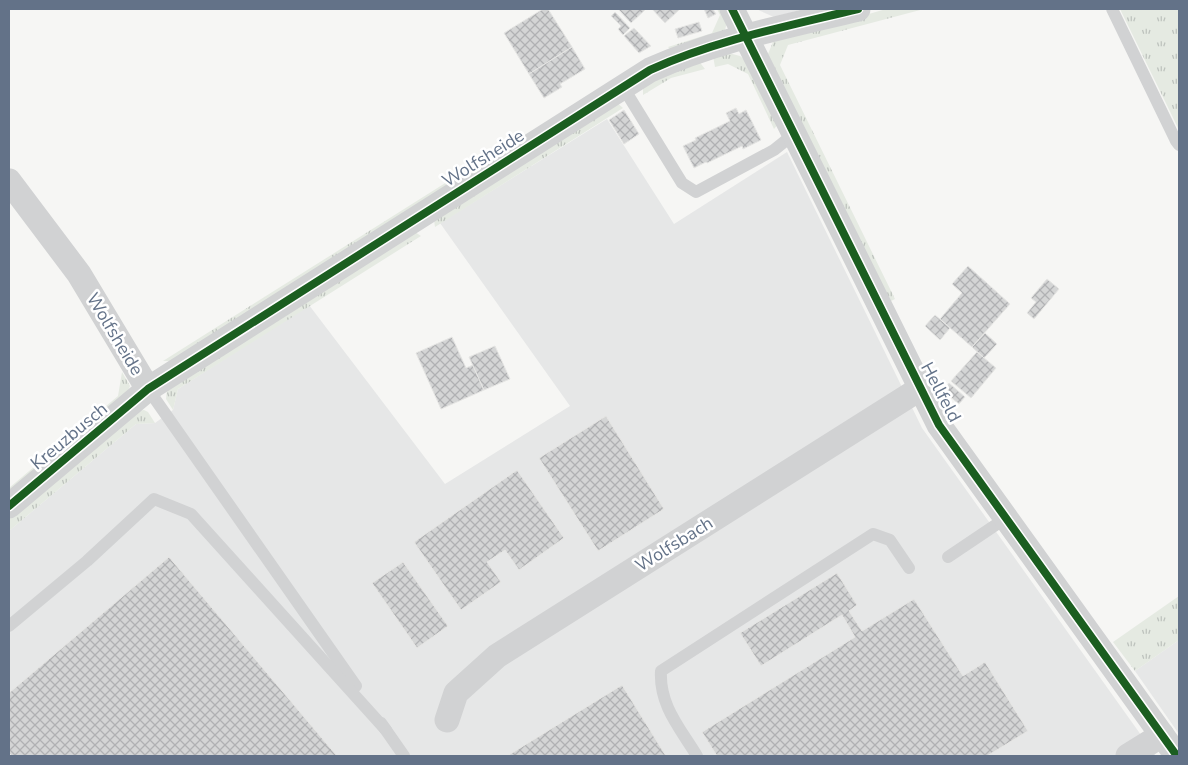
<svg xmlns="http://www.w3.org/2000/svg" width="1188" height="765" font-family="'Nunito Sans',sans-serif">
<defs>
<pattern id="grass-tufts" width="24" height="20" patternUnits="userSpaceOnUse" patternTransform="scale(1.25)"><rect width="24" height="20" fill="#e5eae2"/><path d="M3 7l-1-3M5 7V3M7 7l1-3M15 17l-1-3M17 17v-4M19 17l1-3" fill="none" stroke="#bdc2bd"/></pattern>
<pattern id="building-cross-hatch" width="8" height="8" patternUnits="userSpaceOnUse" patternTransform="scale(1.25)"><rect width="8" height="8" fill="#d4d5d5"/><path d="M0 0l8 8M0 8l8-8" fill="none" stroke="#b0b1b3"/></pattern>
</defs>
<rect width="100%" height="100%" fill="#f6f6f4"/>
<g fill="#e6e7e7">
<polygon points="756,9 804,9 774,17"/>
<polygon points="607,119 674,224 787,152 922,428 1156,756 9,756 9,531 136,424 155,423 173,410 178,389 309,305 445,484 570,406 440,223"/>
<polygon points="1179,640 1179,734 1135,671"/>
</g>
<g fill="url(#grass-tufts)">
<polygon points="717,9 726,9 729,14 725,30 674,53 668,47 712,33 720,15"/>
<polygon points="886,9 924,9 788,45 780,65 895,299 885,304 765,61 773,42"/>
<polygon points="1120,9 1179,9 1179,130"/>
<polygon points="725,52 740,56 754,68 780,122 774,129 748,74 728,64 715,67 713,56"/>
<polygon points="698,60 705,69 671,78 643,95 643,83"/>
<polygon points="615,101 623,108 435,227 434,220"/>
<polygon points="477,163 481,169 176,361 163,361"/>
<polygon points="412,230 421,236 178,389 173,410 166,399 167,389"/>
<polygon points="122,372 130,386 126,396 9,497 9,488 118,396"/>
<polygon points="144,410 148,412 155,423 136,424 9,531 9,515 130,412"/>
<polygon points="1179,596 1179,640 1135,671 1113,642"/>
</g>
<g fill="url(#building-cross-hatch)" stroke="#e6e6e4">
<polygon points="543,9 548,9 572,47 529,74 504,33"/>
<polygon points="618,9 646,9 631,23"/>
<polygon points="652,9 680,9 665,23"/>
<polygon points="704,9 713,9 716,14 708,18"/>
<polygon points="615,12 630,28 623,35 618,29 621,26 611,16"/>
<polygon points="699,22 702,31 678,38 675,29"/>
<polygon points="634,28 651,46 639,53 624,36"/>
<polygon points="572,47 585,69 560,84 562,87 544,98 529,74"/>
<polygon points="736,108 739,114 746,110 761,140 743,149 742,146 707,163 706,162 694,168 683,146 696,140 695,138 730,121 726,113"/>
<polygon points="624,110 639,134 624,144 609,120"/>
<polygon points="968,266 1010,304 972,347 940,319 962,293 952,284"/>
<polygon points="1047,279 1059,289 1034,319 1027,313 1036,302 1031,298"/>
<polygon points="935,315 950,328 940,340 925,326"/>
<polygon points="985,333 997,344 984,358 972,347"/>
<polygon points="452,337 466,368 473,365 484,390 441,409 416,353"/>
<polygon points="495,346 510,379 484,390 469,357"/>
<polygon points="977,352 996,368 971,398 951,381"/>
<polygon points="949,383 965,397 959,404 943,391"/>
<polygon points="606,416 664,509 598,551 539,458"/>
<polygon points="517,470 564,538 519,570 505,550 487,562 501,582 461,610 414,542"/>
<polygon points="169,557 337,756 12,756 9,753 9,693"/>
<polygon points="403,562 448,626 417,648 372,583"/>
<polygon points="837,573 857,605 849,611 862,631 914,599 963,676 985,662 1028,731 987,756 717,756 702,732 855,637 842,615 761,666 740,633"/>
<polygon points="622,685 666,756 507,756"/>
</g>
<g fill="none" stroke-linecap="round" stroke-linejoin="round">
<g stroke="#d1d2d3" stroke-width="12">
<polyline points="1112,9 1176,141 1179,145"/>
<polyline points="623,87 682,183 696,192 774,150 794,134"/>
<polyline points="148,389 356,686"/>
<polyline points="948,557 1006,518"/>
<polyline points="9,626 87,561 154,499 191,514 386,730"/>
<polyline points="381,723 404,756"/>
<path d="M697,756C680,728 659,705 661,671L873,534L890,540L909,568"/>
</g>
<g stroke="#d1d2d3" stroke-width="25">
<polyline points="732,9 939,425 1177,756"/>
<polyline points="9,181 79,274 148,389"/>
<path d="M9,506L148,389L650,70C716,40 788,26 858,9"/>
<polyline points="447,720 456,693 497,656 921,388"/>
<polyline points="1128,756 1162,735"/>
</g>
<defs>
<g id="cycleway">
<polyline points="732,9 939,425 1177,756"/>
<path d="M9,506L148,389L650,70C716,40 788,26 858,9"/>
</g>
</defs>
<use href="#cycleway" stroke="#fff" stroke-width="11"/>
<use href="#cycleway" stroke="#1b5e20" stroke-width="8"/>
</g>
<g text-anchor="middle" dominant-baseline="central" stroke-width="5" stroke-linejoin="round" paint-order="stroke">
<g font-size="18" fill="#637288" stroke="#fff">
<text transform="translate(483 158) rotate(-32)">Wolfsheide</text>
<text transform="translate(115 334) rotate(59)">Wolfsheide</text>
<text transform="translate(941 392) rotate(62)">Hellfeld</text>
<text transform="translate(69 436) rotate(-40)">Kreuzbusch</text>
<text transform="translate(674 544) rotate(-32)">Wolfsbach</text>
</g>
</g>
<rect width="1188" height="765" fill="none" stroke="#637288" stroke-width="20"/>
</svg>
